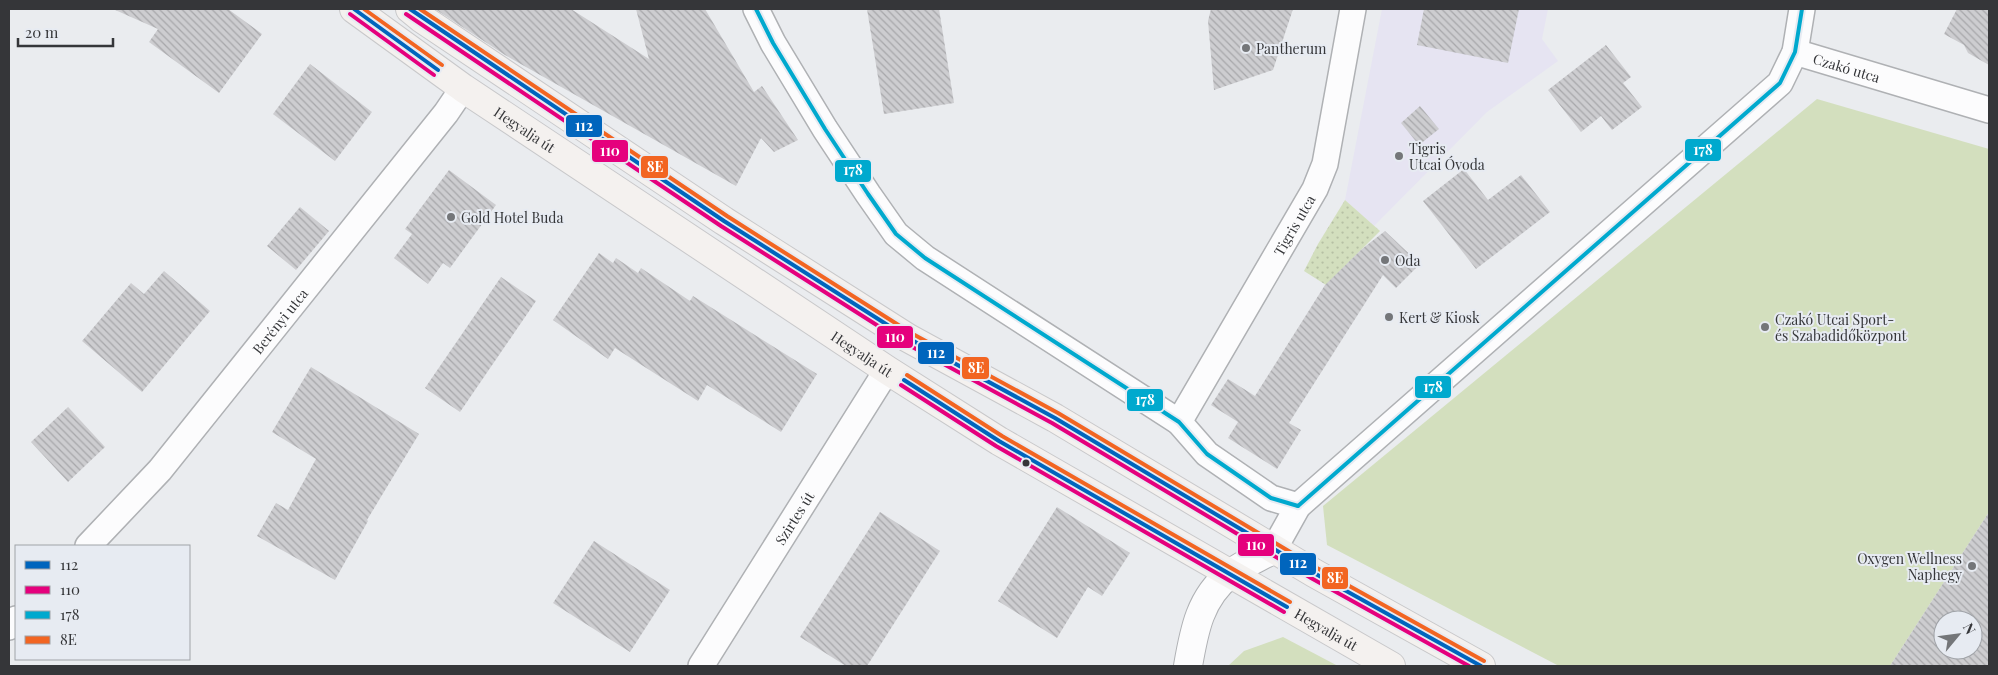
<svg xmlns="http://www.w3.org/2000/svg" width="1998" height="675" font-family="'Playfair Display',serif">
<defs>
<pattern id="grass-dots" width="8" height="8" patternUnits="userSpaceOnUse" patternTransform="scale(1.25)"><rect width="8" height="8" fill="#d3dfbe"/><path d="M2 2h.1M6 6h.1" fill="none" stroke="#b6c0a4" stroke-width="1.8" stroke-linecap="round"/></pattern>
<pattern id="building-back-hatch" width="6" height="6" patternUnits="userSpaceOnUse" patternTransform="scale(1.25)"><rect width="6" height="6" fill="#cdcdd0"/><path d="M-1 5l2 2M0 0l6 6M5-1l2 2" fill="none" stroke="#a7a7aa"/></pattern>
</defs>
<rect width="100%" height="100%" fill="#eaecef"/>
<polygon fill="#e6e4f2" points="1382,9 1548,9 1542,39 1558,61 1487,112 1374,226 1345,200"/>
<polygon fill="url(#grass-dots)" points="1345,200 1380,231 1326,285 1304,271 1318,244"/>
<g fill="#d3dfbe">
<polygon points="1817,99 1989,149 1989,512 1890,666 1559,666 1327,545 1323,506"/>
<polygon points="1283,637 1338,666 1228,666 1244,651"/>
</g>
<g fill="url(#building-back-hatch)" fill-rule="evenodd">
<polygon points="113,9 228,9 262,34 219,93 149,42 158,29"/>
<polygon points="435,9 571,9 649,59 636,9 705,9 754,92 762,86 798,140 774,152 761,138 736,186 505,55"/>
<polygon points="867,9 939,9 954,103 884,114"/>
<polygon points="1211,9 1293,9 1273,70 1214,90 1208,21"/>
<polygon points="1424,9 1519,9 1508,63 1417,45"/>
<polygon points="1957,9 1989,9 1989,65 1968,53 1964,45 1944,34"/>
<polygon points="1606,45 1631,77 1623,83 1642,107 1612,130 1601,116 1581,132 1548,90"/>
<polygon points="310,64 372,112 335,161 273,114"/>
<polygon points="1420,106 1439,129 1419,145 1401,123"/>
<polygon points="1464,169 1488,200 1521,175 1550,212 1476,269 1423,201"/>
<polygon points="449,170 496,205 450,268 443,263 428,284 394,258 412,234 405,229"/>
<polygon points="300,207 329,231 296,270 267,246"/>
<polygon points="1385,231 1420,264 1396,288 1383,275 1289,423 1301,430 1277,469 1228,438 1238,422 1211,405 1228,379 1255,396 1325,285 1362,249"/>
<polygon points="599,253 613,263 616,258 638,273 641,268 690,301 693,296 817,374 781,432 707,385 698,401 615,348 608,359 553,320"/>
<polygon points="164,271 210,311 142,392 82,341 131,283 144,294"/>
<polygon points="501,277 536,301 460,412 425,388"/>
<polygon points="311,367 419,434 367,520 368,521 335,580 257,536 276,503 288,510 316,459 272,432"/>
<polygon points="68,407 105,447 68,482 31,442"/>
<polygon points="1057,507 1130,553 1102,596 1088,587 1057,638 998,601"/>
<polygon points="880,512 940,551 867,666 846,666 800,637"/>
<path d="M1989,512V666H1890ZM1943,620H1973V650H1943Z"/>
<polygon points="594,541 670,590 630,652 553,603"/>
</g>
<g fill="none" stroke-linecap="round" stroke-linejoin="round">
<defs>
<g id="street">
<polyline points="756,9 773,43 825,129 868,194 896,234 925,258 1179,422 1207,454 1271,498 1298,506"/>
<path id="s1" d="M1795,52L1989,110"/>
<path id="s2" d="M1179,422L1315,189L1325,164L1353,9"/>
<path id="s3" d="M88,546L160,470L446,113L463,88"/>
<polyline points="1274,549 1298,506 1780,83 1795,52 1802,9"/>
<polyline points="9,627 16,619"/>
<path id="s4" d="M701,666L887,370"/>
</g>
<path id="secondary" d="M1188,666C1194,631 1200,597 1230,574C1243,564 1260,557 1274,549"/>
<g id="primary">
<path id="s5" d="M354,9L463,88L887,370L999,441L1391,666"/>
<polyline points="410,9 421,18 724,221 908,338 1055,418 1314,573 1481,666"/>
</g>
</defs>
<use href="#street" stroke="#afb1b4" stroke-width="28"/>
<use href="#secondary" stroke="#afb1b4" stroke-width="30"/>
<use href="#primary" stroke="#c8c8ca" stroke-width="30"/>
<use href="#street" stroke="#fcfcfd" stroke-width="25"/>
<use href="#secondary" stroke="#fcfcfd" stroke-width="28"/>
<use href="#primary" stroke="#f4f1ef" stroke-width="28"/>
<defs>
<g id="bus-1">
<polyline points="354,9 438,70"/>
<polyline points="410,9 724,221 908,338 1055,418 1314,573 1481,666"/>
<polyline points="904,380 999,441 1287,607"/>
</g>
<g id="bus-2">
<polyline points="350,14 434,75"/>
<polyline points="406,14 721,226 905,343 1052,423 1311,578 1469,666"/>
<polyline points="901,385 996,446 1284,612"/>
</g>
<g id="bus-3">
<polyline points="756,9 773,43 825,129 868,194 896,234 925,258 1179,422 1207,454 1271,498 1298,506"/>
<polyline points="1298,506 1780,83 1795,52 1802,9"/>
</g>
<g id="bus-4">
<polyline points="364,9 442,65"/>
<polyline points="420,9 727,216 911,333 1058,413 1317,568 1484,661"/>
<polyline points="907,375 1002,436 1290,602"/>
</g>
</defs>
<use href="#bus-1" stroke="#e7ebf2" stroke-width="8"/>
<use href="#bus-2" stroke="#e7ebf2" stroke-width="8"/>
<use href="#bus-3" stroke="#e7ebf2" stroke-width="8"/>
<use href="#bus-4" stroke="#e7ebf2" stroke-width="8"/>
<use href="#bus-1" stroke="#0065bd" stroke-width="4"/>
<use href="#bus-2" stroke="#e5007d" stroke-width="4"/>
<use href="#bus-3" stroke="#00a9ce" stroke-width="4"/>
<use href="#bus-4" stroke="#f26522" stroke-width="4"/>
</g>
<g fill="#747679" stroke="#e7ebf2" stroke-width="2">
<circle cx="1246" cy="48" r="5"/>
<circle cx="1399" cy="156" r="5"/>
<circle cx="451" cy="217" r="5"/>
<circle cx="1385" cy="260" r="5"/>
<circle cx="1389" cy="317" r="5"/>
<circle cx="1765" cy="327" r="5"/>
<circle cx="1972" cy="566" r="5"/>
</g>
<circle fill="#353639" stroke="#e7ebf2" stroke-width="2" cx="1026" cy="463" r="4.5"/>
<g text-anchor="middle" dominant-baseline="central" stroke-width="4" stroke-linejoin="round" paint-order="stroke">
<g font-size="14" fill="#353639" stroke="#e7ebf2" text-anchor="start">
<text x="1256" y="48">Pantherum</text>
<text x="1409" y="148">Tigris<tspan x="1409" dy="16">Utcai Óvoda</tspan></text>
<text x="461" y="217">Gold Hotel Buda</text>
<text x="1395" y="260">Oda</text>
<text x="1399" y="317">Kert &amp; Kiosk</text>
<text x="1775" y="319">Czakó Utcai Sport-<tspan x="1775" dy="16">és Szabadidőközpont</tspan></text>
<text x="1962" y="558" text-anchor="end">Oxygen Wellness<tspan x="1962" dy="16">Naphegy</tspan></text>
</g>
<g font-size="14" fill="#353639" stroke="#e7ebf2">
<text stroke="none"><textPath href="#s1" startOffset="54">Czakó utca</textPath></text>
<text stroke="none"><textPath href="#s5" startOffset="209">Hegyalja út</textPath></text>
<text stroke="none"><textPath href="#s2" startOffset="228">Tigris utca</textPath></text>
<text stroke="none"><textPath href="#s3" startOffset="296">Berényi utca</textPath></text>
<text stroke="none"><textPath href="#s5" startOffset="614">Hegyalja út</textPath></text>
<text stroke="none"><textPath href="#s4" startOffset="175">Szirtes út</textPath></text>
<text stroke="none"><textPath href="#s5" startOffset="1154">Hegyalja út</textPath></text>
</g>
</g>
<g stroke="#e7ebf2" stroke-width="2">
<rect x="565" y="114" width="38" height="24" rx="5" fill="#0065bd"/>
<rect x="1684" y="138" width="38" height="24" rx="5" fill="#00a9ce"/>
<rect x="591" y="139" width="38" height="24" rx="5" fill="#e5007d"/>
<rect x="640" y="155" width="29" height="24" rx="5" fill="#f26522"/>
<rect x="834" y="159" width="38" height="24" rx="5" fill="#00a9ce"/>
<rect x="876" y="325" width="38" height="24" rx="5" fill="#e5007d"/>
<rect x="917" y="341" width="38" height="24" rx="5" fill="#0065bd"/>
<rect x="961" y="356" width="29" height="24" rx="5" fill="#f26522"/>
<rect x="1414" y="375" width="38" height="24" rx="5" fill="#00a9ce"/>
<rect x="1126" y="388" width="38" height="24" rx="5" fill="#00a9ce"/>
<rect x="1237" y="533" width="38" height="24" rx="5" fill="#e5007d"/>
<rect x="1279" y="552" width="38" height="24" rx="5" fill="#0065bd"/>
<rect x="1321" y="566" width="28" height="24" rx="5" fill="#f26522"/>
</g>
<g font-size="14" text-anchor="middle" font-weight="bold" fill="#fff">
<text x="584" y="131">112</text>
<text x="1703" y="155">178</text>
<text x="610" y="156">110</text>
<text x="655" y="172">8E</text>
<text x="853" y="175">178</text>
<text x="895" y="342">110</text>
<text x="936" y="358">112</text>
<text x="976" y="373">8E</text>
<text x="1433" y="392">178</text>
<text x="1145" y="405">178</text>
<text x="1256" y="550">110</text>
<text x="1298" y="568">112</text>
<text x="1335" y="583">8E</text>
</g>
<rect width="1998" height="675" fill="none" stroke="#353639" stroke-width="20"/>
<rect x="15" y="545" width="175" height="115" fill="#e7ebf2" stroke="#a0a3a8"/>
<rect x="25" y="561" width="25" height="8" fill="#0065bd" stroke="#a0a3a8"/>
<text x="60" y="570" font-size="15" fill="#353639">112</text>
<rect x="25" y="586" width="25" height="8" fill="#e5007d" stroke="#a0a3a8"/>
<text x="60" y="595" font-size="15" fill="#353639">110</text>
<rect x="25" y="611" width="25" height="8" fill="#00a9ce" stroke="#a0a3a8"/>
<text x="60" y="620" font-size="15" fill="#353639">178</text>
<rect x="25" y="636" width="25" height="8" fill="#f26522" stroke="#a0a3a8"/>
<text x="60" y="645" font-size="15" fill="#353639">8E</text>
<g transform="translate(1958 635) rotate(61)"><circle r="24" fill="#e7ebf2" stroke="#a0a3a8"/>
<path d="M0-4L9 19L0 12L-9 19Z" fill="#747679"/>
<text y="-8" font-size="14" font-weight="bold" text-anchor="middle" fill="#353639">N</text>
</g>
<path d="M18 38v8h95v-8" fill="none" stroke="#353639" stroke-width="2.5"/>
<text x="25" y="38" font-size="15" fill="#353639" stroke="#e7ebf2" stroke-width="4" paint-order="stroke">20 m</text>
</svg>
